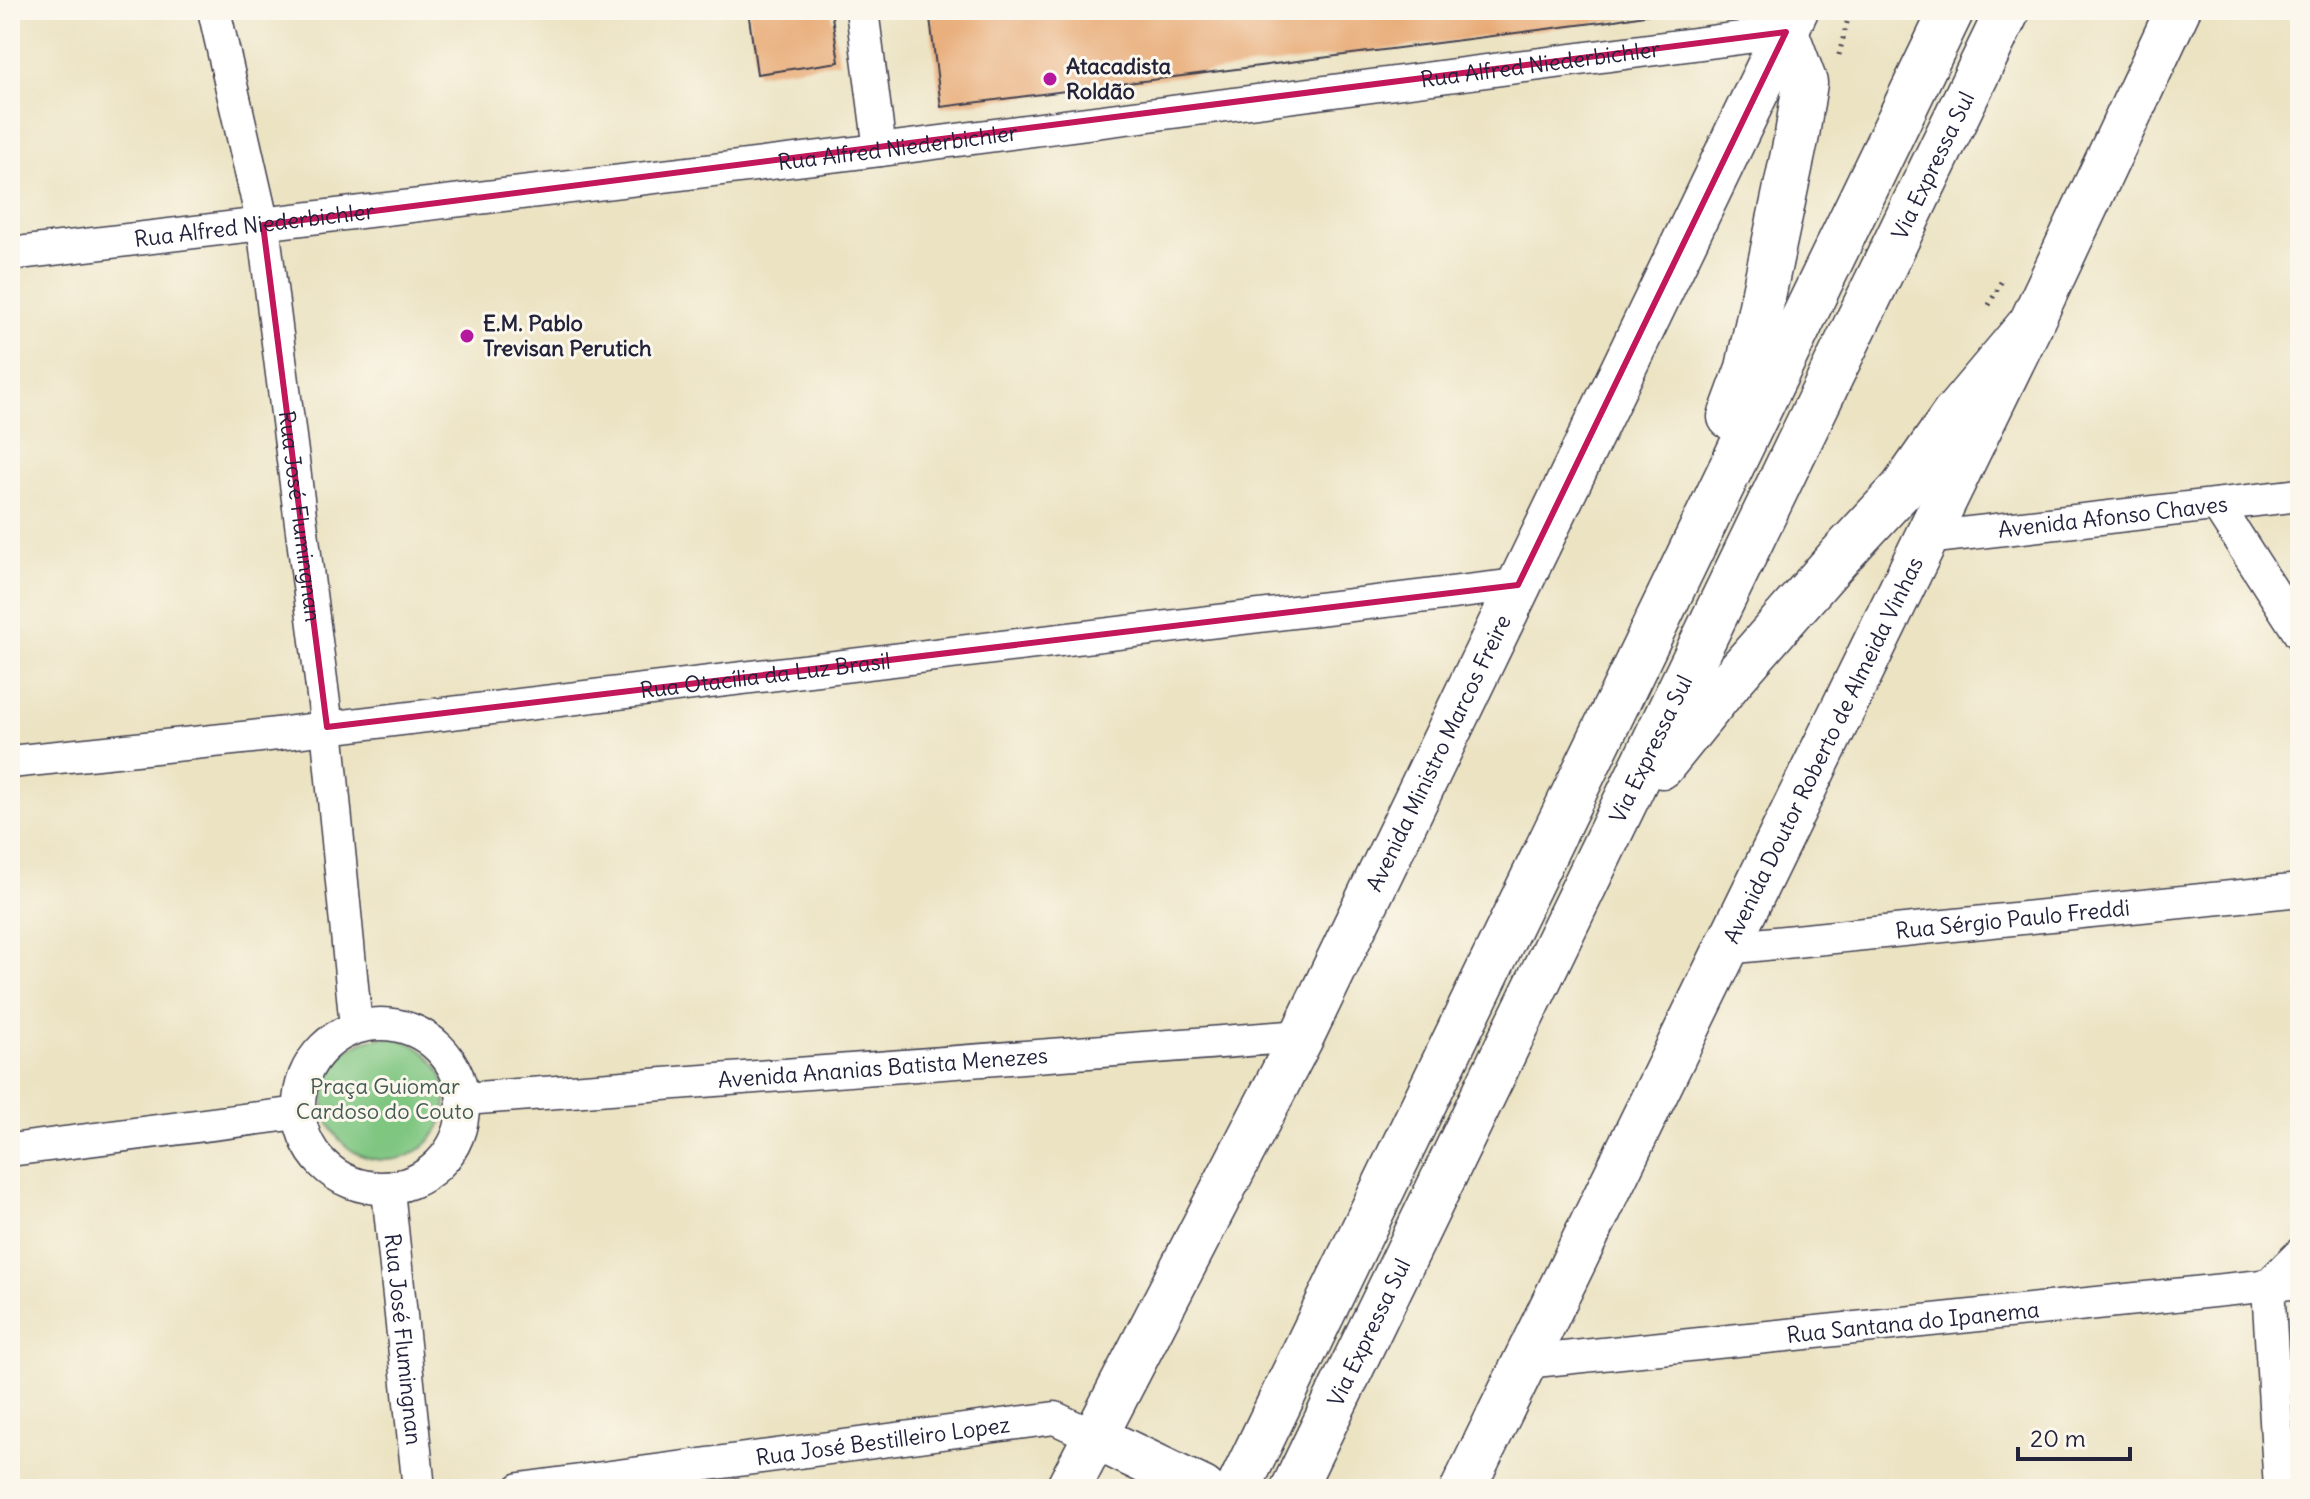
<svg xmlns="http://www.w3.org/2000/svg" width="2310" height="1499" font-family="Delius,sans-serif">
<rect width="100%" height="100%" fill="#fbf7ec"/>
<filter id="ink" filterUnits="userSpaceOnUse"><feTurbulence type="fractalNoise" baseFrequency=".0125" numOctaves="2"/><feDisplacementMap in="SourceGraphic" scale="16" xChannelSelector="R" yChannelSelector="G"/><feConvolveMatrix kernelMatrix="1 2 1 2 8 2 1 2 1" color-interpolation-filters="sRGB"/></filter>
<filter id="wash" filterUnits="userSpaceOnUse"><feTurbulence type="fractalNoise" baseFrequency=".006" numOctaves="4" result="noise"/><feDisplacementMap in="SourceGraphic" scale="32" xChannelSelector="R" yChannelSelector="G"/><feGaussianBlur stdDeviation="1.8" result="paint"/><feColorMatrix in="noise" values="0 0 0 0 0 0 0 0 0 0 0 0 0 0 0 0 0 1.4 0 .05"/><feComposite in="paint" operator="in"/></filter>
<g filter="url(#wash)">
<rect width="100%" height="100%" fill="#ece3c3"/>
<circle fill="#7fc681" stroke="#50745e" stroke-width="2" cx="385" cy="1099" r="61"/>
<g id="blocks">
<g fill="#e8ab77">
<polygon points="748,10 831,10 839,62 757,74"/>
<polygon points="929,10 1662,10 1662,12 1609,21 941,107"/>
</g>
</g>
</g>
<g filter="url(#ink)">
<use href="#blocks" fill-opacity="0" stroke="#403f4f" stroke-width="2"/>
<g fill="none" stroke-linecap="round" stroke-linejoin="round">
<defs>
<g id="minor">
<path id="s1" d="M214,10L263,225L327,727L356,1027"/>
<polyline points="862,10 880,150"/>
<path id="s2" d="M10,254L880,150L1786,32"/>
<polyline points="2217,505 2300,634"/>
<path id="s3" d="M1926,538L2300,495"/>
<path id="s4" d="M10,762L252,737L1518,585"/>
<path id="s5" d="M1726,948L2300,890"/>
<circle cx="381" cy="1106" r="82"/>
<path id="s6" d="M464,1099L1302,1036"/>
<polyline points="10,1150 298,1113"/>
<path id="s7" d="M388,1190L419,1489"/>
<path id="s8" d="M1525,1362L2300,1282"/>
<path id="s9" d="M520,1489L1055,1418L1093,1436"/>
<polyline points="2280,1489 2268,1286 2300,1254"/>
</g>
<g id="secondary">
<polyline points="1093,1436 1203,1489"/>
<path id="s10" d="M1068,1489L1302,1036L1796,10"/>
<path id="s11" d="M1463,1489L2031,323L2178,10"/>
</g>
<g id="motorway">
<polyline points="1730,417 1748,368 1797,135 1805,83 1786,32"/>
<polyline points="1662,766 1733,678 1838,558 1902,489 1953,416 2031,323"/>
<polyline points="1238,1489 1952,10"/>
<path id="s12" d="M1293,1489L2008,10"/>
</g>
</defs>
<use href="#minor" stroke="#403f4f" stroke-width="35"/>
<use href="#secondary" stroke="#403f4f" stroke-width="47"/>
<use href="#motorway" stroke="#403f4f" stroke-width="47"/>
<g stroke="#403f4f" stroke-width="5" stroke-dasharray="2 6" stroke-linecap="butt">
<polyline points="1839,55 1850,10"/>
<polyline points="1989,305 2001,282"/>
</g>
<use href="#minor" stroke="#fff" stroke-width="32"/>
<use href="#secondary" stroke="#fff" stroke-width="44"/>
<use href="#motorway" stroke="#fff" stroke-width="44"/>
</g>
</g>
<path fill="none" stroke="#c2185b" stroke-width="6" stroke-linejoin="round" d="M1786,32L1518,585L327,727L263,225Z"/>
<g fill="#b5179e" stroke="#fbf7ec" stroke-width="3">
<circle cx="1050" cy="79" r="8"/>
<circle cx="467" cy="336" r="8"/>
</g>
<g text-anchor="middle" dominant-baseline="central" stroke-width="6" stroke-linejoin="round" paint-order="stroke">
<g font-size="22" fill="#22223b" stroke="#fbf7ec">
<text stroke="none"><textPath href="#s2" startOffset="1542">Rua Alfred Niederbichler</textPath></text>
<text stroke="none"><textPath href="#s2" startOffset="894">Rua Alfred Niederbichler</textPath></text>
<text stroke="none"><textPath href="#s12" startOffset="1470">Via Expressa Sul</textPath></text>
<text stroke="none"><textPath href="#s2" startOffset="246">Rua Alfred Niederbichler</textPath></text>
<text stroke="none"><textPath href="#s1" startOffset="514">Rua José Flumingnan</textPath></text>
<text stroke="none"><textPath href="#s3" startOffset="188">Avenida Afonso Chaves</textPath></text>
<text stroke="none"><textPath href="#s4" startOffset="760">Rua Otacília da Luz Brasil</textPath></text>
<text stroke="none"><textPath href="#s12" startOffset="822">Via Expressa Sul</textPath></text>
<text stroke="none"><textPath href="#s11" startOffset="822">Avenida Doutor Roberto de Almeida Vinhas</textPath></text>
<text stroke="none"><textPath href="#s10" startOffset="824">Avenida Ministro Marcos Freire</textPath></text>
<text stroke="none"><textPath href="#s5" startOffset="288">Rua Sérgio Paulo Freddi</textPath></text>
<text stroke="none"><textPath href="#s6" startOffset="420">Avenida Ananias Batista Menezes</textPath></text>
<text stroke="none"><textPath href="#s8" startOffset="390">Rua Santana do Ipanema</textPath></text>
<text stroke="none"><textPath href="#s12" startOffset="174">Via Expressa Sul</textPath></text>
<text stroke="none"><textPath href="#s7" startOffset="150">Rua José Flumingnan</textPath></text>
<text stroke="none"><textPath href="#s9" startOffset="366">Rua José Bestilleiro Lopez</textPath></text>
</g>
<g font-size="22" font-weight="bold" fill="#22223b" stroke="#fbf7ec" text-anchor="start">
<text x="1066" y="66">Atacadista<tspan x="1066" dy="25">Roldão</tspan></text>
<text x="483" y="323">E.M. Pablo<tspan x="483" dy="25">Trevisan Perutich</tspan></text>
</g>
<g font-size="22" fill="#435b54" stroke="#fbf7ec">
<text x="385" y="1086">Praça Guiomar<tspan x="385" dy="25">Cardoso do Couto</tspan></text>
</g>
</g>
<rect width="2310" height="1499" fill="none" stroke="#fbf7ec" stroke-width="40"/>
<path d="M2018 1447v12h112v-12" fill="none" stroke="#22223b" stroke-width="4"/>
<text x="2030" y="1447" font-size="24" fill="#22223b" stroke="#fbf7ec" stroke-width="6" paint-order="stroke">20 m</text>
</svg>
